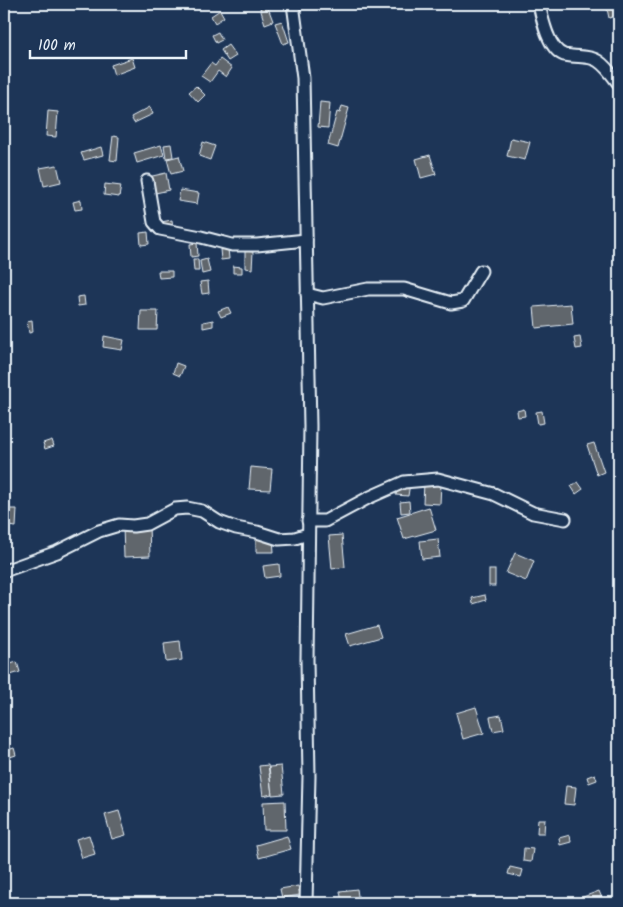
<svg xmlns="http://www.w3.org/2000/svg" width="623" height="907" font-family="Kalam,sans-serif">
<rect width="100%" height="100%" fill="#1d3557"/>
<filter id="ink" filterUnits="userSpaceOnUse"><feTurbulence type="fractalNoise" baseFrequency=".02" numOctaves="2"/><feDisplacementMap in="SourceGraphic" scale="10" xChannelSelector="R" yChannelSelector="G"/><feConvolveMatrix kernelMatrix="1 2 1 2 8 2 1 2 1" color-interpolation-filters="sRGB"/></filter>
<g filter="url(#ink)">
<g fill="#61666c" stroke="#e8f1f8">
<polygon points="606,4 619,4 619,15 609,18"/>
<polygon points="267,5 273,21 265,24 260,8"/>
<polygon points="220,10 224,17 215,23 211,16"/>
<polygon points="282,21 289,42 283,44 275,23"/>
<polygon points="218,32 222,40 216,43 212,35"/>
<polygon points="228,45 236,56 228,61 221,50"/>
<polygon points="132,58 135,67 114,75 111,65"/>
<polygon points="220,59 232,68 226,77 218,71 210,82 201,76 211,63 215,66"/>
<polygon points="196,86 205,95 198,102 189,92"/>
<polygon points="320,102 330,103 328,128 318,127"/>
<polygon points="342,106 349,108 338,148 328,145 337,112 340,113"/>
<polygon points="150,107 153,114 134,123 131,117"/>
<polygon points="48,111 58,112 56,137 46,136"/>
<polygon points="113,136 119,137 117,161 110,160"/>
<polygon points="511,138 530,142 525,160 507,156"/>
<polygon points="203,142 215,146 210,160 199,156"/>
<polygon points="171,144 173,157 166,158 164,145"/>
<polygon points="161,145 164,155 137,163 134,153"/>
<polygon points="101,147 103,155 84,160 81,153"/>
<polygon points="430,155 436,174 421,178 416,159"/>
<polygon points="179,156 183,171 171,174 167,159"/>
<polygon points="57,165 61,182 44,186 40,168"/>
<polygon points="166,173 169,190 151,194 148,177"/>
<polygon points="105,184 121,186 119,197 104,195"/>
<polygon points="180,190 199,193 197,204 178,201"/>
<polygon points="81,200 82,209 75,210 73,202"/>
<polygon points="172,220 173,228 162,230 161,222"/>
<polygon points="148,232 149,244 141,245 140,233"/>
<polygon points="197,243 198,256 191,257 190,244"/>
<polygon points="228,248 229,259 221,260 220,249"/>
<polygon points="245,251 253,252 252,269 245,268"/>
<polygon points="193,259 198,259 199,271 194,271"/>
<polygon points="207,259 210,272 202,274 200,261"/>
<polygon points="233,266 242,267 242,273 233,273"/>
<polygon points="158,271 172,271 172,277 159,278"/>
<polygon points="208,281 209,293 202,294 200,282"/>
<polygon points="84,296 85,305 78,306 77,297"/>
<polygon points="571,304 573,324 536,328 534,307"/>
<polygon points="228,307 231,313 221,317 218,311"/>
<polygon points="141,311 158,311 157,330 140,330"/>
<polygon points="32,320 33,332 29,333 27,321"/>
<polygon points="213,320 213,326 203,328 203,322"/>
<polygon points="104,336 124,340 122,350 103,347"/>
<polygon points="580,337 582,348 576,349 574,338"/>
<polygon points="176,363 184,366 180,376 173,373"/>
<polygon points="524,409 525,416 518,417 517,411"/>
<polygon points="542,411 544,423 538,424 536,412"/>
<polygon points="52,440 54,446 45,449 43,443"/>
<polygon points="594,443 604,472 597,475 587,445"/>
<polygon points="251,467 272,469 270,490 249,489"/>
<polygon points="398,482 410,483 408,496 396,495"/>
<polygon points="578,482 583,489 576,494 571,486"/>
<polygon points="424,483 441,484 440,504 423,503"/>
<polygon points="409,501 410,512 401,513 400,502"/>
<polygon points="429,507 436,530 404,539 397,517"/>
<polygon points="8,509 17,509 16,527 8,526"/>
<polygon points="149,525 150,556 124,557 123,526"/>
<polygon points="342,535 345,567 332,569 329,536"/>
<polygon points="256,539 273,539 274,552 256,552"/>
<polygon points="438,539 440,557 422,559 420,541"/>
<polygon points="515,553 534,561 526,581 506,573"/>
<polygon points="279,564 280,576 265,578 263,566"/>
<rect x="489" y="570" width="6" height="16"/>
<polygon points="485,595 486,600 473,604 472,598"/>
<polygon points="377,625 381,637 350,646 346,634"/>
<polygon points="180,641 182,660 166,662 164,643"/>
<polygon points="17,662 20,672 4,677 4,666"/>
<polygon points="476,707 484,733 463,739 456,713"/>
<polygon points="501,715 504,729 493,731 490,717"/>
<polygon points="14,748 16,755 4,759 4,751"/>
<polygon points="268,765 272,794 263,796 259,766"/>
<polygon points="281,766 284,794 272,795 269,767"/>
<polygon points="595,774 597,780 589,783 587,777"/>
<polygon points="566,786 576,787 574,805 564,804"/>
<polygon points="619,789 619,802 615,803 612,791"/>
<polygon points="285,801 286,830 264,830 263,802"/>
<polygon points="119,811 126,835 112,839 105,815"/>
<polygon points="538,819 545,819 544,833 537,833"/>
<polygon points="89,835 95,854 82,858 76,839"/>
<polygon points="570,835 571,842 560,845 559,838"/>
<polygon points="287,836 291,849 259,858 256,845"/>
<polygon points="524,848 533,849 531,862 523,861"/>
<polygon points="510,867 523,870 521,877 508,874"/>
<polygon points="298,886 300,895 282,898 280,889"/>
<polygon points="357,889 359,903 342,903 340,891"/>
<polygon points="599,891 604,903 577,903 575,900"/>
</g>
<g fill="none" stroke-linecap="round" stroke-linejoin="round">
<defs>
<g id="minor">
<polyline points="293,4 303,78 310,426 307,660 309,776 306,903"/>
<path d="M539,4C542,18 548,49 564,55C565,55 571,56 572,56C580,57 591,56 598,61C606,66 613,76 619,84"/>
<polyline points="147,181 154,222 160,229 201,237 232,245 257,245 306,240"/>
<polyline points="307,294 323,298 368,289 404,289 451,303 463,301 481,271"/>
<polyline points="308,521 325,521 368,498 404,482 438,479 494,494 533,513 565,519"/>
<polyline points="4,571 57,552 99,531 119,525 133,526 147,524 175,509 187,508 202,511 219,522 236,528 257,532 279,539 295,538 308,534"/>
</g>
</defs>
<use href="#minor" stroke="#e8f1f8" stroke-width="15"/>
<use href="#minor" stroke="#1d3557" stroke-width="11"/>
</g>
</g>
<rect width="623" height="907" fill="none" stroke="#1d3557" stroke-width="20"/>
<rect x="10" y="10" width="603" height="887" fill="none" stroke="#e8f1f8" stroke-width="2" filter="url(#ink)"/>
<path d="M30 50v8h156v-8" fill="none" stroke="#e8f1f8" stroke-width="2.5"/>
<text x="38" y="50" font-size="15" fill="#e8f1f8" stroke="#1d3557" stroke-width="4" paint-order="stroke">100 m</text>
</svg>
